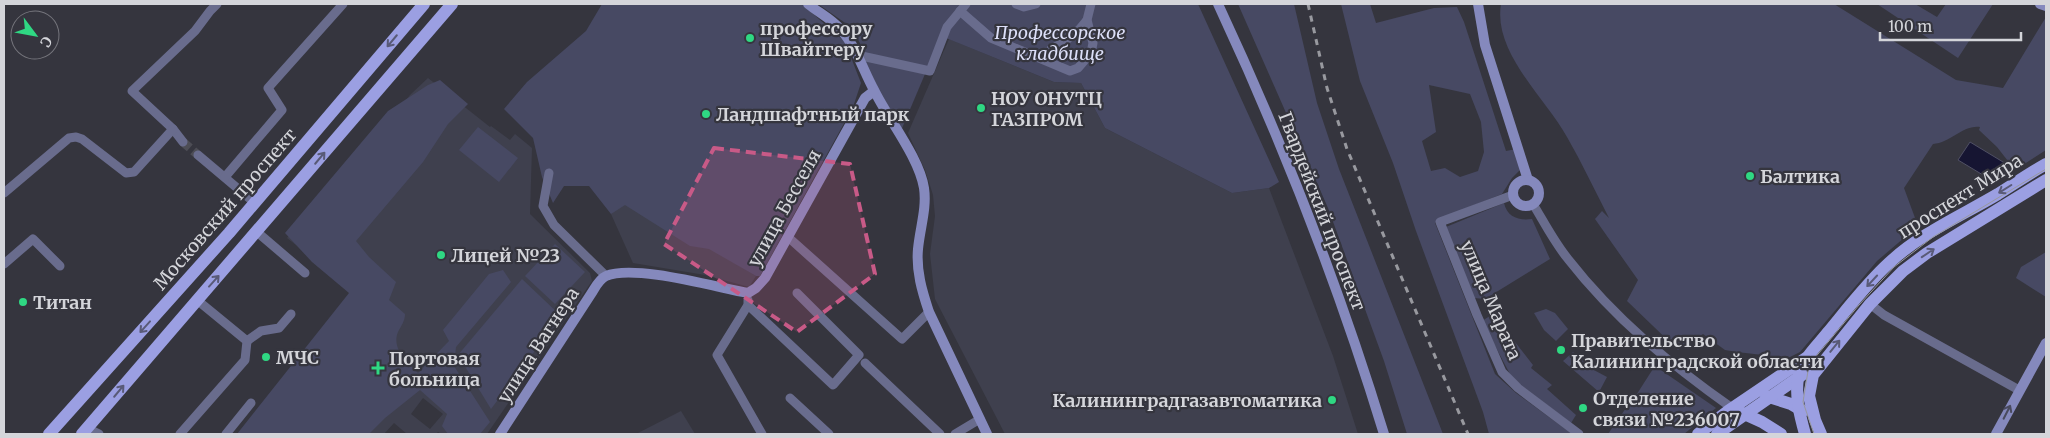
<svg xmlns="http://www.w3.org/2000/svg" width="2050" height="438" font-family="Merriweather,serif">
<rect width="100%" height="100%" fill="#35353e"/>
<g fill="#3f404e" fill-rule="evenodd">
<polygon points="949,39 1054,82 1081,83 1105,128 1232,193 1269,188 1333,356 1358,434 1005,434 935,299 930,254 935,216 933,195 925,170 908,133"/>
<path d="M428,78L490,127L491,126L510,140L515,134L532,148L530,214L590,273L592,281L487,434H441L438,432L436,434H407L394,423L384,434H242L354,290L287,238L355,163L410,95ZM423,398L443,414L430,429L411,414Z"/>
<polygon points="624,196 756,276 749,287 705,275 633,263 611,214"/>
<polygon points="681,411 695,434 636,434"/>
</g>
<g fill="#474963" fill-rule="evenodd">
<polygon points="602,4 802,4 845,42 861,83 853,107 760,276 756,276 709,249 690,246 625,205 611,214 589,186 564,186 553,203 542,177 533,138 504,109 527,82 586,31"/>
<polygon points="818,4 1198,4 1279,182 1269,188 1232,193 1105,128 1081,83 1054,82 941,36 928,67 867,56 851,27"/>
<polygon points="1238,4 1294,4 1317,103 1339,169 1443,434 1407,434 1384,361 1328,208"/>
<path d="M1341,4H1370L1376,23L1434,8L1457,7L1464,22L1506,151L1516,149L1520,170L1512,178L1502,194L1439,219L1435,223L1495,374L1516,393L1572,434H1489L1483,412L1416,231L1393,163L1360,81ZM1429,85L1470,94L1481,122L1484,152L1478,171L1460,177L1445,168L1431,171L1422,141L1436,132Z"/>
<path d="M1501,4H1834L1956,80L2003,88L2046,17V150L2015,170L1997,147L1979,130L1980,127C1962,125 1951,143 1933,144L1904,188L1918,226L1877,261L1800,352L1788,358L1737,352L1725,350L1703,334L1678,350L1627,301L1638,280L1595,219L1602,211L1609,218C1595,191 1582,163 1567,137C1545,97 1493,53 1501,4Z"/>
<polygon points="1877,4 1915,4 1937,17 1946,4 1993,4 1958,58"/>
<polygon points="864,60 925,74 900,133"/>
<path d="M440,80L468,104L448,124L423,162L356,241L369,257L396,282L389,300L405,314C405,321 401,326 398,332C391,349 408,362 418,373L449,341L443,330L489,274L503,270L511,282L456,347L454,366L490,422L480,434H448L442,426L447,414L420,390L385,418L369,434H237L349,293L312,262L285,233L388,111L428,85Z"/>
<polygon points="478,127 518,158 499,182 459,150"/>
<path d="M1504,203C1507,217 1519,221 1532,219L1550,259L1485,299L1474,298L1446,227Z"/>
<polygon points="555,244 585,272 555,304 525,276"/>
<polygon points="2046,252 2046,297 2016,278 2021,267"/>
<polygon points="522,279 561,316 491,409 458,355"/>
<polygon points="1546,309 1555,313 1568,329 1556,341 1544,330 1534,313"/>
<polygon points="1493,314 1533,365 1531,368 1552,385 1547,389 1576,415 1571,423 1512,378 1482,321"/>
<polygon points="1573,352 1592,369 1607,377 1599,392 1563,361"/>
<path d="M1655,366L1716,408L1684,434H1608L1626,408C1631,405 1650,373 1655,366Z"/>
</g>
<polygon fill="#161532" stroke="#4f4f64" points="1970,142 2008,165 2000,179 1996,176 1993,181 1958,160"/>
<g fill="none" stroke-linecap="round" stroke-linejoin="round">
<polyline stroke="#4d4d55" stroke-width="9" stroke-dasharray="9 4.5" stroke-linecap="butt" points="183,142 198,155"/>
<g stroke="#696c8d" stroke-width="9">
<polyline points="1016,4 1024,7 1036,4"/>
<polyline points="960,11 991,38 1070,71 1078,68 1091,53 1093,43 1087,20 1091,4"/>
<path d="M1051,49C1066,41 1077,34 1087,20"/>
<polyline points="857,55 930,71 947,27 966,4"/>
<polyline points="183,142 173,129 132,91 195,31 210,11 217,4"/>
<polyline points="198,155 255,203"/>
<polyline points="549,173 543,206 554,225 606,276"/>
<polyline points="225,177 282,110 268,88 343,4"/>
<polyline points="4,193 69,138 76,137 82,139 126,173 134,172 173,129"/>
<polyline points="1513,195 1440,222 1477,315 1502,372 1518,388 1579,434"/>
<path d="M1533,204C1544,222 1554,242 1568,259C1614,318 1671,365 1732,408"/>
<polyline points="257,232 305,273"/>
<polyline points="788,237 902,339 929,312"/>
<polyline points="4,264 33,239 60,266"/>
<polyline points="748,300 748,305 717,355 762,434"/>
<polyline points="1870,304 1884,315 2019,390"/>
<polyline points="748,305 833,385 859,355 797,293"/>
<polyline points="247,341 261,331 279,328 291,314"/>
<polyline points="865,363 940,434"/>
<polyline points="790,398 829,434"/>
<polyline points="87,428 99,434"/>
<polyline points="180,434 245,360 247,341 197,300"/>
<polyline points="226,434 251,403"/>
<polyline points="955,434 980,419"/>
</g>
<g stroke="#8589bd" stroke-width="10">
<path d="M808,4C819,13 832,19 841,30C856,46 863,70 874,90C888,119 919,157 924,188C927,208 920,228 918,249C916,271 922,291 929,312L987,434"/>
<path d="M1218,4C1283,143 1339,287 1384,434"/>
<polyline points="1478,4 1485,45 1528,180"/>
<polyline points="2040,4 2046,6"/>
<circle cx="1526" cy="193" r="13"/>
<path d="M500,434L591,294C595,288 599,279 606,276C634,264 715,287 748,293L756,288L765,278L865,98L874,91"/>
<polyline points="1996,434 2046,343"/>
</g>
<g stroke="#9b9fe2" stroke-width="12">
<polyline points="1766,396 1791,404 1803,411"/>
<polyline points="1740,412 1762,422 1781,434"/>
<polyline points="49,434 229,233 424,4"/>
<polyline points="82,434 452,4"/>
<polyline points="1698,434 1728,411 1806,358"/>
<polyline points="1717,434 1802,375"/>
<path d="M1805,434C1800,416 1795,397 1798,378C1801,360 1818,345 1829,331C1848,308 1867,283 1889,263C1921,233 1961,216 1998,194C2014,184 2030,173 2046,164"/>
<polyline points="1821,434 1815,420 1809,396 1813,375 1870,304 1903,271 1927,253 2046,180"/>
</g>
<polyline stroke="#98999f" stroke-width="1" points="1814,434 1803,402 1808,371 1813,360 1859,305 1894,267 1933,237 2046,169"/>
<polyline stroke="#98999f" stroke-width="3" stroke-dasharray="6 6" stroke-linecap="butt" points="1308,4 1327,88 1347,149 1468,434"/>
</g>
<defs><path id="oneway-shaft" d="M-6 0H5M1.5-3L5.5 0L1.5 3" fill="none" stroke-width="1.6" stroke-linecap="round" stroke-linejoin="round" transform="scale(1.25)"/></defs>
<g stroke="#595a77">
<use href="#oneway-shaft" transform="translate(392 41) rotate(130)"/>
<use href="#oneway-shaft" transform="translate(320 158) rotate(-50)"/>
<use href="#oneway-shaft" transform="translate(2005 189) rotate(148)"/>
<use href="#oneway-shaft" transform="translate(1928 253) rotate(-34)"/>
<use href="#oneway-shaft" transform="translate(214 281) rotate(-48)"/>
<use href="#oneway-shaft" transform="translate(1872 281) rotate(133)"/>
<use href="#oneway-shaft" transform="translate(145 327) rotate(132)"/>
<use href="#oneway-shaft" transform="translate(1835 346) rotate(-51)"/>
<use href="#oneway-shaft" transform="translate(119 391) rotate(-50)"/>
</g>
<use stroke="#494a5e" href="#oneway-shaft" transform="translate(2007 412) rotate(-63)"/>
<path fill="#c85a87" fill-opacity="0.2" stroke="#c85a87" stroke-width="4" stroke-dasharray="10 6" stroke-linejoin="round" d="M714,148L850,164L875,274L797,332L664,244Z"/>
<g fill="#2fd883" stroke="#35353e" stroke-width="2">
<circle cx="750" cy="38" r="5"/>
<circle cx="981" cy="108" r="5"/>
<circle cx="706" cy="114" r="5"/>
<circle cx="1750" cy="176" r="5"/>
<circle cx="441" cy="255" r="5"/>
<circle cx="23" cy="302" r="5"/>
<circle cx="1561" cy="350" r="5"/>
<circle cx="266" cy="357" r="5"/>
<path d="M375.5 360.5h5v5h5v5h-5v5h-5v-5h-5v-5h5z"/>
<circle cx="1332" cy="400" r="5"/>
<circle cx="1583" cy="408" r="5"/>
</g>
<g text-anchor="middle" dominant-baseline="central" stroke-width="4.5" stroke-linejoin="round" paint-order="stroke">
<g font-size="18" font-weight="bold" fill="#d4d5da" stroke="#35353e" text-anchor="start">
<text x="760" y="28">профессору<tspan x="760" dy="21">Швайггеру</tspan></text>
<text x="991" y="98">НОУ ОНУТЦ<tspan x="991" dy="21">ГАЗПРОМ</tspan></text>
<text x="716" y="114">Ландшафтный парк</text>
<text x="1760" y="176">Балтика</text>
<text x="451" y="255">Лицей №23</text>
<text x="33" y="302">Титан</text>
<text x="1571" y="340">Правительство<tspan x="1571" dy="21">Калининградской области</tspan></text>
<text x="276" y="357">МЧС</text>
<text x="389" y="358">Портовая<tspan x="389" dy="21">больница</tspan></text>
<text x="1593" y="398">Отделение<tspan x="1593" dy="21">связи №236007</tspan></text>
<text x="1322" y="400" text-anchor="end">Калининградгазавтоматика</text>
</g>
<g font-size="18" font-style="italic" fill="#dcdff8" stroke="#35353e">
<text x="1060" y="32">Профессорское<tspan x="1060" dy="21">кладбище</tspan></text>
</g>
<g font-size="18" fill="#d4d5da" stroke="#35353e">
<text transform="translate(1960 196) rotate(-32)">проспект Мира</text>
<text transform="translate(784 208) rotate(-61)">улица Бесселя</text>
<text transform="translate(225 209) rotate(-49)">Московский проспект</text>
<text transform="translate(1322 211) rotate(69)">Гвардейский проспект</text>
<text transform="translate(1491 300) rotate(67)">улица Марата</text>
<text transform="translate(538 345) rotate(-57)">улица Вагнера</text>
</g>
</g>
<rect width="2050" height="438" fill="none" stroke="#d4d5da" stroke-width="10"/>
<g transform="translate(35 35) rotate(122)"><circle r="24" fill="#35353e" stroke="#75757c"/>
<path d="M0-4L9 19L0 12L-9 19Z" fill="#2fd883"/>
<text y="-8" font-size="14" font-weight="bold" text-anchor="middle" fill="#d4d5da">С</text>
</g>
<path d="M1880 32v8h141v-8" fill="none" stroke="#d4d5da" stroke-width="2.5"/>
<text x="1888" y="32" font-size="15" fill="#d4d5da" stroke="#35353e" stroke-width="4" paint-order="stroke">100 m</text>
</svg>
